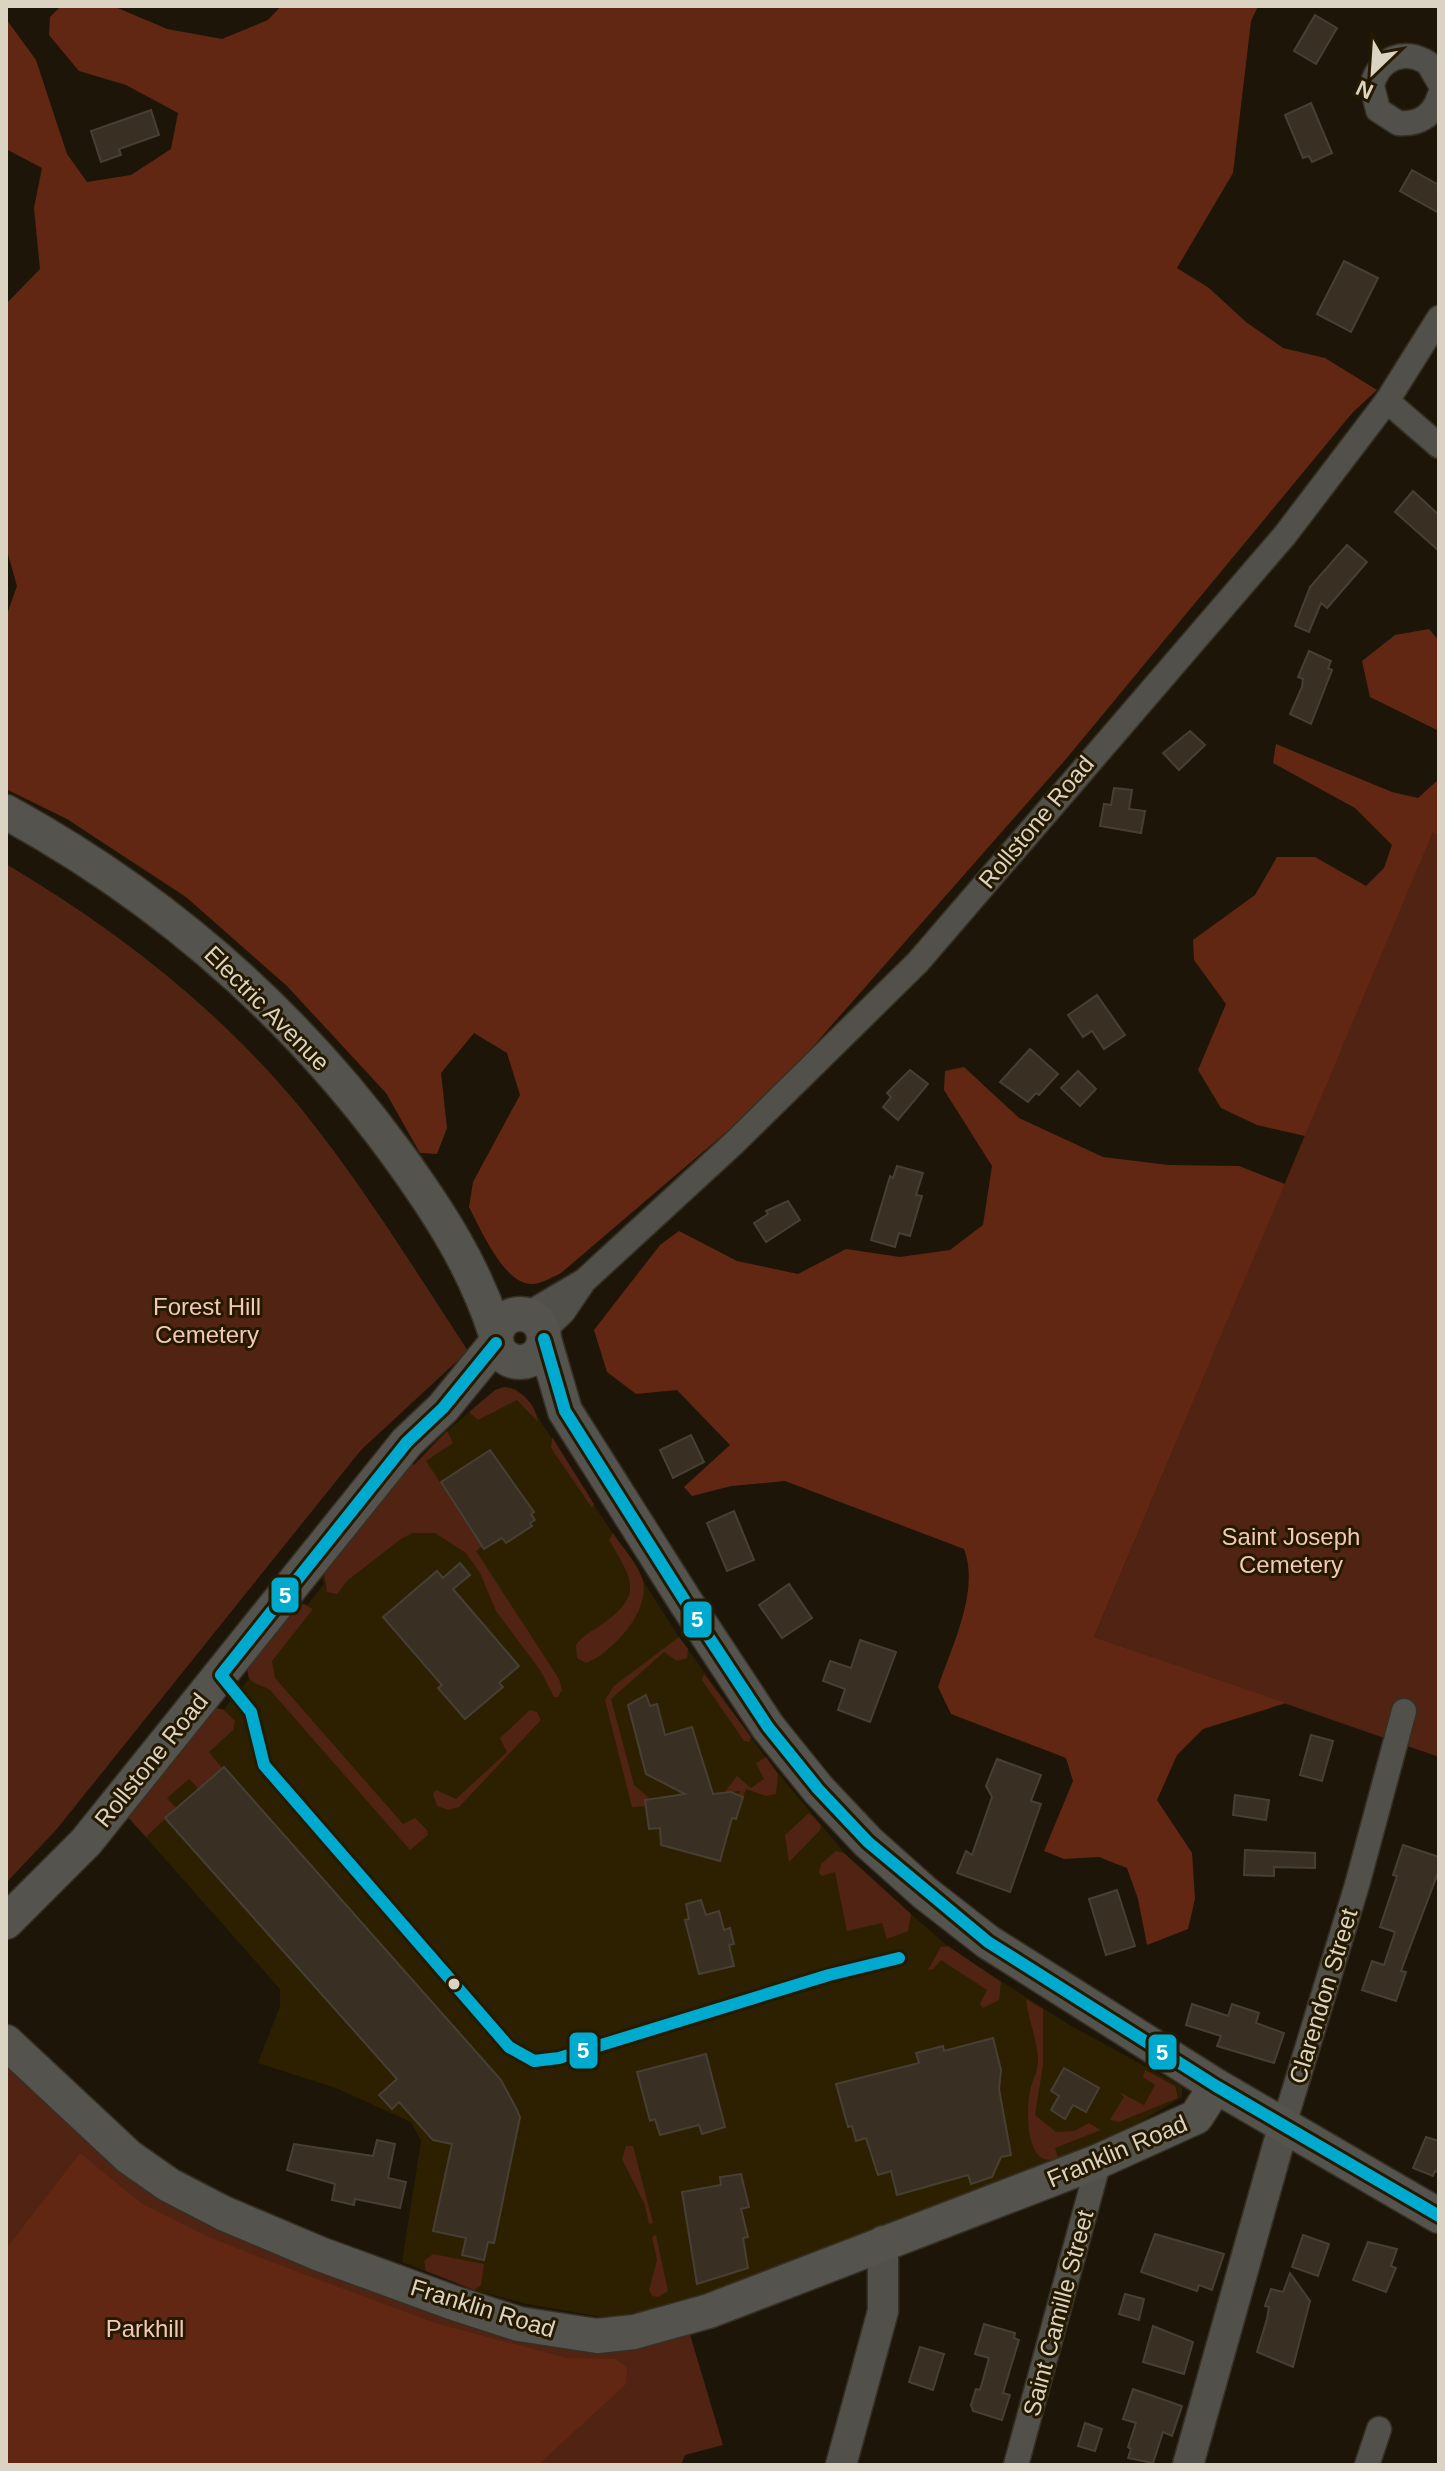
<svg xmlns="http://www.w3.org/2000/svg" width="1445" height="2471" font-family="Arial,sans-serif">
<rect width="100%" height="100%" fill="#1d1608"/>
<polygon fill="#2d2001" points="504,1387 516,1389 525,1397 679,1637 769,1762 852,1862 951,1949 1068,2024 1179,2085 1182,2088 1182,2097 1125,2131 1079,2150 708,2292 636,2313 602,2317 527,2304 474,2290 402,2262 421,2141 411,2122 336,2088 258,2063 280,2006 280,1989 127,1816 218,1708 224,1709 249,1679 247,1670 298,1605 308,1604 324,1584 322,1576 410,1463 414,1465 437,1440 495,1390"/>
<g fill="#502312">
<polygon points="1433,831 1439,835 1439,1757 1094,1637"/>
<path d="M6,864C118,930 220,1010 303,1111C364,1187 415,1270 468,1351L361,1450L56,1830L6,1883Z"/>
<path d="M504,1387C522,1389 536,1405 538,1422L517,1400L478,1420L469,1412L495,1390Z"/>
<polygon points="447,1431 453,1443 426,1461 482,1546 476,1551 559,1679 562,1690 558,1697 554,1697 540,1670 496,1611 480,1573 466,1553 435,1533 412,1533 401,1539 348,1580 337,1594 327,1592 324,1572 410,1463 414,1465"/>
<polygon points="552,1437 594,1504 592,1508 551,1448"/>
<path d="M613,1533C622,1547 639,1565 643,1581C650,1612 612,1653 586,1663L577,1658L576,1645C582,1636 592,1631 601,1625C645,1595 632,1579 609,1540Z"/>
<path d="M304,1604L313,1609L272,1661L275,1678L403,1824L415,1818L427,1830L428,1835L410,1850L270,1690C258,1683 245,1685 248,1665L293,1608Z"/>
<polygon points="679,1637 688,1649 687,1658 677,1661 664,1652 611,1699 634,1785 650,1799 645,1800 646,1806 632,1807 605,1700 614,1686"/>
<polygon points="704,1674 751,1737 749,1742 744,1741 702,1680"/>
<polygon points="215,1708 224,1710 235,1721 233,1730 209,1752 222,1768 199,1789 189,1779 167,1798 176,1808 146,1837 127,1816"/>
<polygon points="530,1710 537,1712 541,1720 459,1807 449,1810 437,1806 433,1794 436,1790 456,1799 507,1752 500,1738"/>
<polygon points="766,1757 778,1774 776,1794 766,1796 746,1789 743,1797 739,1795 740,1791 724,1793 737,1776 751,1788 764,1779 756,1763"/>
<polygon points="809,1813 821,1825 820,1830 789,1862 785,1835"/>
<polygon points="836,1851 844,1853 911,1914 908,1931 887,1939 882,1923 847,1931 835,1872 822,1876 819,1873 821,1864"/>
<polygon points="948,1946 1001,1982 999,2000 983,2008 980,2004 987,1990 941,1960 933,1969 928,1970 941,1947"/>
<path d="M1026,1999L1043,2009V2065L1035,2115L1056,2132L1074,2131L1089,2123L1101,2130L1055,2148L1058,2158C1025,2171 1026,2111 1030,2091C1032,2081 1038,2071 1038,2061C1038,2041 1028,2020 1026,1999Z"/>
<polygon points="6,2042 129,2157 519,2324 685,2318 723,2445 685,2455 681,2465 6,2465"/>
<polygon points="1145,2070 1175,2086 1178,2098 1119,2122 1110,2120 1124,2097 1119,2092 1144,2105 1155,2085 1143,2077"/>
<polygon points="626,2146 633,2146 653,2223 649,2224 645,2205 622,2159"/>
<polygon points="656,2235 668,2291 658,2297 652,2296 649,2290 657,2260 652,2237"/>
<polygon points="433,2254 484,2264 481,2285 474,2290 426,2271 424,2261"/>
</g>
<g fill="#622712">
<path d="M61,6H113L167,29L222,39L268,20L281,6H1258L1251,21L1233,173L1177,268L1209,288L1246,322L1283,348L1325,358L1377,390L1353,412L1066,759L772,1093L561,1273C550,1278 538,1287 525,1283C501,1276 480,1228 469,1207L473,1182L520,1095L507,1053L474,1033L441,1073L447,1128L437,1154L420,1153L386,1093L287,986L186,897L67,819L6,789V617L17,586L6,547V304L40,269L34,208L42,168L6,149V19L36,60L67,154L87,182L131,175L171,149L178,113L126,85L79,71L49,35L50,17Z"/>
<polygon points="1429,629 1439,641 1439,731 1370,697 1362,661 1395,635"/>
<polygon points="1276,744 1392,792 1418,798 1439,779 1439,835 1433,832 1305,1136 1257,1125 1221,1108 1198,1070 1226,1004 1194,960 1193,940 1255,895 1277,857 1315,857 1366,886 1384,868 1392,845 1355,808 1273,763"/>
<path d="M964,1067L1019,1118L1103,1157L1168,1165L1239,1166L1285,1184L1094,1637L1286,1703L1203,1729L1177,1755L1157,1800L1192,1853L1195,1899L1188,1929L1147,1945L1138,1899L1127,1868L1099,1857L1064,1859L1044,1851L1073,1781L1066,1758L951,1714L938,1687C952,1646 980,1590 964,1549L785,1481L731,1486L692,1496L684,1487L730,1445L677,1390L636,1394L607,1372L594,1330L660,1245L679,1231L737,1261L798,1274L846,1249L900,1257L950,1250L983,1225L992,1166L944,1090L945,1071Z"/>
<polygon points="80,2153 141,2203 204,2235 269,2261 435,2323 567,2358 616,2359 627,2368 626,2384 538,2465 6,2465 6,2249"/>
</g>
<g fill="#393023" stroke="#473f34" stroke-width="2">
<polygon points="1315,15 1337,28 1316,64 1294,51"/>
<polygon points="1311,103 1332,153 1312,162 1309,156 1303,158 1285,115"/>
<polygon points="151,110 159,135 119,149 121,155 101,162 91,131"/>
<polygon points="1412,170 1439,185 1439,213 1400,191"/>
<polygon points="1344,261 1378,278 1351,332 1317,314"/>
<polygon points="1413,491 1439,515 1439,551 1395,512"/>
<polygon points="1347,545 1367,562 1327,608 1321,603 1309,632 1295,626 1310,587"/>
<polygon points="1309,651 1331,661 1328,668 1332,670 1311,724 1290,714 1302,687 1303,679 1298,677"/>
<polygon points="1190,731 1205,745 1179,770 1163,753"/>
<polygon points="1114,788 1132,790 1129,809 1145,811 1141,833 1100,826 1104,804 1111,805"/>
<polygon points="1097,995 1125,1035 1104,1049 1092,1031 1083,1037 1068,1015"/>
<polygon points="1030,1049 1058,1074 1039,1095 1036,1093 1028,1102 1000,1082"/>
<polygon points="910,1070 928,1084 898,1120 883,1107 891,1097 887,1093"/>
<polygon points="1078,1071 1096,1089 1080,1106 1061,1088"/>
<polygon points="897,1166 923,1173 916,1195 922,1196 910,1236 899,1233 895,1247 871,1240 890,1176 893,1178"/>
<polygon points="788,1201 800,1220 766,1242 754,1223 768,1214 766,1211"/>
<polygon points="691,1435 704,1462 673,1478 660,1450"/>
<polygon points="490,1450 534,1512 531,1514 535,1520 530,1523 532,1526 506,1543 502,1538 484,1549 441,1482"/>
<polygon points="734,1511 754,1560 727,1571 707,1523"/>
<polygon points="460,1563 470,1575 453,1589 519,1666 499,1683 503,1687 465,1719 438,1688 442,1685 383,1617 437,1571 443,1578"/>
<polygon points="789,1584 812,1618 782,1638 759,1605"/>
<polygon points="860,1640 896,1652 870,1722 838,1710 845,1689 823,1681 830,1661 851,1668"/>
<polygon points="646,1695 650,1706 657,1704 665,1735 692,1727 713,1794 731,1792 743,1797 736,1819 732,1818 720,1861 661,1845 660,1828 649,1829 645,1800 685,1794 646,1774 628,1705"/>
<polygon points="1311,1735 1333,1741 1322,1781 1300,1775"/>
<polygon points="997,1759 1041,1775 1031,1801 1041,1804 1010,1892 957,1873 966,1851 972,1855 992,1797 986,1786"/>
<polygon points="224,1767 501,2080 516,2108 520,2117 494,2243 488,2242 484,2260 462,2255 466,2238 433,2231 452,2144 433,2140 399,2102 392,2109 379,2095 397,2079 165,1818"/>
<polygon points="1235,1795 1269,1800 1266,1820 1233,1815"/>
<polygon points="1403,1845 1439,1857 1439,1870 1401,1971 1406,1972 1396,2001 1362,1990 1372,1961 1384,1965 1395,1932 1380,1927 1397,1876 1393,1875"/>
<polygon points="1245,1850 1315,1853 1315,1868 1274,1867 1274,1876 1244,1875"/>
<polygon points="1117,1890 1135,1946 1106,1955 1089,1899"/>
<polygon points="701,1900 706,1915 719,1911 724,1930 730,1928 734,1944 729,1945 734,1966 699,1974 685,1920 689,1919 686,1904"/>
<polygon points="1192,2004 1228,2016 1232,2004 1259,2013 1256,2023 1284,2033 1274,2063 1217,2046 1221,2036 1186,2025"/>
<polygon points="993,2038 1001,2070 999,2089 1011,2155 1001,2157 992,2177 971,2184 968,2175 897,2195 891,2171 878,2175 866,2138 856,2141 852,2126 848,2127 836,2084 919,2063 916,2053 943,2046 944,2051"/>
<polygon points="706,2054 725,2127 702,2134 699,2125 660,2135 655,2119 650,2121 637,2072"/>
<polygon points="1064,2068 1099,2088 1086,2112 1073,2105 1065,2119 1051,2110 1059,2096 1051,2091"/>
<polygon points="1426,2137 1439,2141 1439,2173 1435,2171 1433,2176 1413,2168"/>
<polygon points="377,2140 395,2144 388,2178 406,2182 400,2208 355,2199 354,2205 332,2200 335,2184 287,2170 294,2144 373,2156"/>
<polygon points="741,2174 749,2207 741,2209 748,2237 743,2238 748,2268 697,2284 682,2192 721,2185 720,2177"/>
<polygon points="1155,2234 1224,2254 1212,2290 1199,2285 1197,2291 1141,2272"/>
<polygon points="1303,2235 1329,2244 1318,2276 1292,2267"/>
<polygon points="1368,2242 1397,2249 1391,2266 1396,2268 1386,2292 1353,2280"/>
<polygon points="1290,2273 1310,2301 1293,2367 1257,2352 1267,2319 1269,2307 1265,2306 1271,2289 1283,2292"/>
<polygon points="1125,2294 1144,2299 1139,2320 1119,2314"/>
<polygon points="984,2324 1015,2333 1014,2338 1019,2340 1003,2393 1010,2395 1002,2420 973,2411 971,2405 976,2389 980,2390 989,2358 975,2354"/>
<polygon points="1153,2326 1193,2342 1184,2374 1143,2362"/>
<polygon points="920,2347 944,2354 933,2390 909,2382"/>
<polygon points="1133,2389 1182,2406 1172,2436 1163,2432 1153,2463 1128,2458 1131,2449 1128,2447 1136,2423 1123,2419"/>
<polygon points="1085,2423 1102,2429 1095,2451 1078,2446"/>
</g>
<g fill="none" stroke-linecap="round" stroke-linejoin="round">
<defs>
<g id="minor">
<path d="M1439,82L1428,63C1405,48 1378,58 1372,86L1378,110L1398,123C1418,125 1433,116 1439,97"/>
<polyline points="1387,401 1439,446"/>
<polyline points="526,1315 582,1282"/>
<polyline points="543,1331 563,1312 584,1281 734,1143 918,962 1285,535 1387,401 1439,318"/>
<polyline points="1284,2124 1357,1885 1404,1711"/>
<polyline points="1016,2465 1099,2161"/>
<polyline points="1367,2465 1379,2429"/>
</g>
<g id="tertiary">
<polyline points="841,2465 883,2311 883,2241"/>
<polyline points="1188,2465 1284,2124"/>
</g>
<g id="secondary">
<path d="M6,812C161,897 292,1010 397,1154C439,1212 474,1266 496,1334"/>
<circle cx="520" cy="1338" r="24"/>
<polyline points="544,1339 565,1411 685,1601 768,1727 818,1789 868,1842 925,1893 988,1942 1216,2086 1439,2216"/>
<polyline points="6,1922 86,1842 407,1442 443,1408 496,1343"/>
<polyline points="6,2042 129,2157 169,2185 223,2213 320,2254 454,2303 519,2324 597,2336 634,2332 709,2311 1099,2161 1196,2117 1216,2086"/>
</g>
</defs>
<use href="#minor" stroke="#363024" stroke-width="27"/>
<use href="#tertiary" stroke="#363024" stroke-width="33"/>
<use href="#secondary" stroke="#363024" stroke-width="37"/>
<use href="#minor" stroke="#51504a" stroke-width="24"/>
<use href="#tertiary" stroke="#51504a" stroke-width="30"/>
<use href="#secondary" stroke="#54534d" stroke-width="34"/>
<defs>
<g id="bus-1">
<polyline points="544,1339 565,1411 685,1601 768,1727 818,1789 868,1842 988,1942 1216,2086 1439,2216"/>
<polyline points="496,1343 443,1408 407,1442 221,1675 251,1712 264,1765 509,2047 534,2061 559,2058 829,1975 899,1958"/>
</g>
</defs>
<use href="#bus-1" stroke="#251a00" stroke-width="18"/>
<use href="#bus-1" stroke="#00a9ce" stroke-width="12"/>
</g>
<circle fill="#dbd4c3" stroke="#251a00" stroke-width="3" cx="454" cy="1984" r="7"/>
<g text-anchor="middle" dominant-baseline="central" stroke-width="6" stroke-linejoin="round" paint-order="stroke">
<g font-size="24" fill="#dbd4c3" stroke="#251a00">
<text transform="translate(1036 822) rotate(-50)">Rollstone Road</text>
<text transform="translate(267 1008) rotate(45)">Electric Avenue</text>
<text transform="translate(151 1760) rotate(-51)">Rollstone Road</text>
<text transform="translate(1323 1996) rotate(-73)">Clarendon Street</text>
<text transform="translate(1117 2151) rotate(-23)">Franklin Road</text>
<text transform="translate(483 2308) rotate(17)">Franklin Road</text>
<text transform="translate(1058 2313) rotate(-75)">Saint Camille Street</text>
</g>
<g font-size="24" fill="#f3c8ba" stroke="#251a00">
<text x="207" y="1306">Forest Hill<tspan x="207" dy="28">Cemetery</tspan></text>
<text x="1291" y="1536">Saint Joseph<tspan x="1291" dy="28">Cemetery</tspan></text>
<text x="145" y="2328">Parkhill</text>
</g>
</g>
<g stroke="#251a00" stroke-width="3">
<rect x="270" y="1576" width="30" height="38" rx="8" fill="#00a9ce"/>
<rect x="682" y="1600" width="31" height="39" rx="8" fill="#00a9ce"/>
<rect x="568" y="2031" width="31" height="39" rx="8" fill="#00a9ce"/>
<rect x="1147" y="2033" width="31" height="38" rx="8" fill="#00a9ce"/>
</g>
<g font-size="22" text-anchor="middle" font-weight="bold" fill="#fff">
<text x="285" y="1603">5</text>
<text x="697" y="1627">5</text>
<text x="583" y="2058">5</text>
<text x="1162" y="2060">5</text>
</g>
<rect width="1445" height="2471" fill="none" stroke="#dbd4c3" stroke-width="16"/>
<g transform="translate(1373 72) rotate(205)" stroke="#251a00" stroke-width="6" paint-order="stroke">
<path d="M0-6L14 30L0 20L-14 30Z" fill="#dbd4c3"/>
<text y="-12" font-size="22" font-weight="bold" text-anchor="middle" fill="#dbd4c3">N</text>
</g>
</svg>
